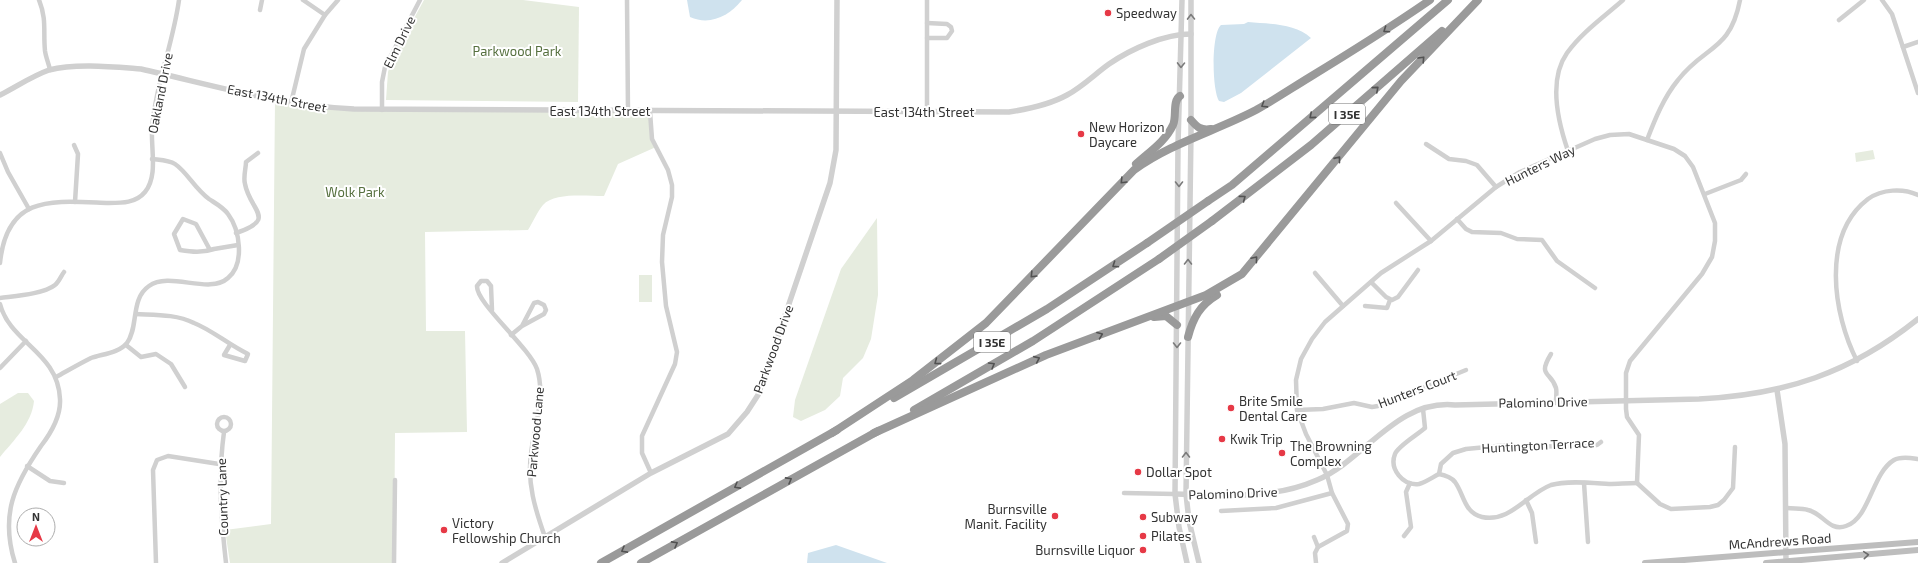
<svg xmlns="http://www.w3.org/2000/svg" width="1918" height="563" font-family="'Exo 2',sans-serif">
<rect width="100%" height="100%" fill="#fff"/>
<g fill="#e6ecdf">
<polygon points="424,0 523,0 579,7 578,102 386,100 388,72 393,57"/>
<path d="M275,100L320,108L650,112L652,139L656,147L618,164L604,196C587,196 554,192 543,205C537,212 533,222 528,230L425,232L426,331H465L467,432L395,433L394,563H230L225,530L271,524Z"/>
<polygon points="1873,150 1875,159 1856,162 1855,153"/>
<polygon points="877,218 878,295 871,339 863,358 843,378 840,396 825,410 801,421 793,417 795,400 841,269"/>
<rect x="639" y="275" width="13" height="27"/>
<path d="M18,393H28L34,401C32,423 14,440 0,457V404Z"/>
</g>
<g fill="#cfe2ee">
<path d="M687,0H742C729,16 710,26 690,17Z"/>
<path d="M1248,22C1269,24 1295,23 1311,38L1241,93L1224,102L1219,101C1212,90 1211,34 1221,25L1244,24Z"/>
<polygon points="836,545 887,563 807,563 808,553"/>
</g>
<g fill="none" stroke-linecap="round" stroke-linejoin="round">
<g stroke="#d0d0d0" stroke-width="4.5">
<path d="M39,0C47,20 43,31 45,51C46,58 49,64 50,70"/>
<polyline points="303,0 325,15"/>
<polyline points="627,0 628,112"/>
<polyline points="1882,0 1892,14 1918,93"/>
<polyline points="260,10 262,0"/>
<polyline points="1839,20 1864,0"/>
<polyline points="927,23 947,24 951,27 952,31 947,38 927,38"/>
<polyline points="1903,47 1918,42"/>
<polyline points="291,103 304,49 325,15 338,0"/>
<polyline points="382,110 382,82 385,67 420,0"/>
<polyline points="650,112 652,139 668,170 672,185 672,197 663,235 662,262 666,306 677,352 675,364 642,436 642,453 651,473"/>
<polyline points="927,112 927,0"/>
<path d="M1647,140C1655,119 1664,97 1678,80C1705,45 1730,52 1740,0"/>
<polyline points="1426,144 1449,159 1466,161 1477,165 1496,187"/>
<polyline points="74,145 78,154 75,202"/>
<path d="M1568,151C1558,122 1548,80 1567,53C1582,32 1605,16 1623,0"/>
<polyline points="0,153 8,172 29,209"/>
<polyline points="1705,194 1741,180 1746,174"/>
<polyline points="1396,203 1431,241"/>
<polyline points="1457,219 1466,229 1472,232 1501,233 1517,239 1542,240 1557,261 1595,288"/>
<path d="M236,233C278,219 250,211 245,184C243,177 246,168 246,162L258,153"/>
<path d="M210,250L196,224L183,219L174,234L180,250C192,252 202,253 214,249L238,245"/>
<path d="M0,263C7,193 54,201 109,203C122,203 136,203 145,192C158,176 151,150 152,130C155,86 173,44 179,0"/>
<polyline points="1315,273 1343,306"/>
<polyline points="1371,282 1386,297 1392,300 1398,297 1418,270"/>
<path d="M0,298C14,296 44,294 55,285C59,282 61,276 64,272"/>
<path d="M0,304C10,343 58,352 60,399C61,416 51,433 41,446C14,485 0,515 15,563"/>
<polyline points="1365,306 1387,308 1390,300"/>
<path d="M492,310L491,286L487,281H481L477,286C476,303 529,347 537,369C546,397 534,426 531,454C527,483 535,509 545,537"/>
<path d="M136,314C155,315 176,314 194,323C212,330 229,345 248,354L245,361L224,355L230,345"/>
<polyline points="511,335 522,326 544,314 546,310 544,305 538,302 534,303 522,326"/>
<polyline points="126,345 141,357 156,354 171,364 185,387"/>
<path d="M1551,354C1537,377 1551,371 1556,388C1557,392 1556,397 1556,401"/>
<path d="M1857,361C1833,314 1821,235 1868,199C1882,189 1903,188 1918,195"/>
<polyline points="0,368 26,341"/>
<path d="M56,377C67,371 79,364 91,358C102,354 119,353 127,343C139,327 130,299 149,286C170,271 209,295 228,278C245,264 240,230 228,214C223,207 215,203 209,199C195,189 187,172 175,164C169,160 160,160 152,159"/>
<path d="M1423,409L1425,428C1417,435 1398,446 1395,454C1389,469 1403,486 1419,484C1426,482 1433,477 1439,474C1444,475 1451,477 1455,482C1464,494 1464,513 1482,517C1510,523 1527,494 1551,485C1567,480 1593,483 1609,484C1618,484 1627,483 1637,483"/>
<polyline points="1297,410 1323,409 1354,403 1372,407 1378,406 1466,370"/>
<circle cx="224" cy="424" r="7"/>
<path d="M224,432C218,476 221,519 226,563"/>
<polyline points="27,466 50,481 64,483"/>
<polyline points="1439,474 1441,464 1453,453 1466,449 1508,445 1529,447 1597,445 1601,442"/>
<polyline points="1584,483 1588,542"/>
<polyline points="1637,483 1660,504 1671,509 1710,507 1718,505 1724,500 1733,488 1735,447"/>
<polyline points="1124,493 1175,494"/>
<polyline points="1526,500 1532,513 1536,542"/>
<path d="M1787,508C1794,509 1801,508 1808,510C1823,513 1829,532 1846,526C1870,518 1872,473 1894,460C1901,456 1911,458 1918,459"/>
<polyline points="1221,511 1276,508 1332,493"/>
<polyline points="1404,536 1411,527 1406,492 1410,483"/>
<polyline points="1314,537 1318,547 1315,553 1316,563"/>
<polyline points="1318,547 1347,531 1348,524 1332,493 1327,475 1306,434 1297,410 1296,380 1301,359 1312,339 1325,322 1381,273 1431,241 1496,187 1520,172 1595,139 1610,135 1629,134 1674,149 1685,156 1693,167 1715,223 1715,241 1712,257 1702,274 1630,361 1626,373 1626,409 1627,417 1639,435 1637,483"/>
<polyline points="156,563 153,470 157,460 168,456 219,464"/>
<polyline points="394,563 395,480"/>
</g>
<g stroke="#d0d0d0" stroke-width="5.5">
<polyline points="1182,0 1178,145 1175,494 1179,527 1187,563"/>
<polyline points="1191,0 1191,132 1186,494 1189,521 1199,563"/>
<path d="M0,95C16,87 32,76 49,70C76,63 114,67 141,69C212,85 282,106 354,109L1009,112C1029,109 1049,105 1067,95C1082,87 1095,74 1109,64C1131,49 1164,34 1191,34"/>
<polyline points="1777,390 1785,444 1786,563"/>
<path d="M1175,494C1223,495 1272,500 1317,480C1365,460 1396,399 1455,405L1699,399C1784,395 1851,373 1918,319"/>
<polyline points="502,563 651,473 728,434 747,412 758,395 830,183 836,150 837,0"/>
</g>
<g stroke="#bdbdbd" stroke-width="6">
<polyline points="1645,563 1918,542"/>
<polyline points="1766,563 1918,550"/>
</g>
<g stroke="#9a9a9a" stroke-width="8">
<path d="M1191,120C1197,127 1201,131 1211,129"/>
<path d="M1136,164C1149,152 1165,142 1173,125C1177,117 1172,101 1180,96"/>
<polyline points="1208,201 1232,185 1448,0"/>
<polyline points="1212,221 1311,145 1442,31"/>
<polyline points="1154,317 1166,316 1177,325"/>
<path d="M1188,337C1193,318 1200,305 1217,295"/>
<polyline points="894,398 1047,309 1147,243"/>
<polyline points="914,410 1033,341 1159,259"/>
<path d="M832,433L913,380L986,323L1134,170C1171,143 1216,131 1256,110C1274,100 1292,88 1310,77C1351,52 1391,27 1430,0"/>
<polyline points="874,433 1046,355 1206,295 1242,274 1401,81 1478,0"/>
<polyline points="601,563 837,430"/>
<polyline points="641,563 878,431"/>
</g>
<g stroke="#9a9a9a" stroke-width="8">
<polyline points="1147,243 1208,201"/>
<polyline points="1159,259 1212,221"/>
</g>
</g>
<defs><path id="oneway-chevron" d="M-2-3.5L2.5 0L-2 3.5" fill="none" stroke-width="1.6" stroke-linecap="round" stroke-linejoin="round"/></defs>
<g stroke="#7a7a7a">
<use href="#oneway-chevron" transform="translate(1191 17) rotate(-91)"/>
<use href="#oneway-chevron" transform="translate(1181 65) rotate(91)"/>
<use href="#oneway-chevron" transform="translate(1179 184) rotate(90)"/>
<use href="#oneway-chevron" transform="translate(1188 262) rotate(-90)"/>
<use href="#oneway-chevron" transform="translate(1177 345) rotate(90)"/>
<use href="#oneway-chevron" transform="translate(1186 455) rotate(-90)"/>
</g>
<g stroke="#525252">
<use href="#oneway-chevron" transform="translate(1386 30) rotate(146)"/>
<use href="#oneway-chevron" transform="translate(1422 59) rotate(-47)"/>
<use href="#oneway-chevron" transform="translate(1376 89) rotate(-41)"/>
<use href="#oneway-chevron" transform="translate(1264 105) rotate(148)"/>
<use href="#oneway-chevron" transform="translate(1312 116) rotate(139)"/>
<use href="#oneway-chevron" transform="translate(1338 159) rotate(-51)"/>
<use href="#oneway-chevron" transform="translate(1123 181) rotate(134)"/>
<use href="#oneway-chevron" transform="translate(1243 198) rotate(-37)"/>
<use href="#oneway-chevron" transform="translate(1255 259) rotate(-50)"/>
<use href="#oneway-chevron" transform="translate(1115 265) rotate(146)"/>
<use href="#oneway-chevron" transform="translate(1033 275) rotate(134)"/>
<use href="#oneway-chevron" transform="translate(1100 335) rotate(-21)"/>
<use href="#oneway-chevron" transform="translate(1037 359) rotate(-24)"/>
<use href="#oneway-chevron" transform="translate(937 362) rotate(143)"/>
<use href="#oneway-chevron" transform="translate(992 365) rotate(-30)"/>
<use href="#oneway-chevron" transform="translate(789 480) rotate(-29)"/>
<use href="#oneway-chevron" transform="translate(737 486) rotate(151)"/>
<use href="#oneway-chevron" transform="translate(675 544) rotate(-29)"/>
<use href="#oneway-chevron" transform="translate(624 550) rotate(151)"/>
</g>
<use stroke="#6a6a6a" href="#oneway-chevron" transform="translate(1866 555) rotate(-5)"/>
<g fill="#e63946" stroke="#fff" stroke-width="1.5">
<circle cx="1108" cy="13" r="4"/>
<circle cx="1081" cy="134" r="4"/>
<circle cx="1231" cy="408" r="4"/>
<circle cx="1222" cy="439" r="4"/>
<circle cx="1282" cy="453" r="4"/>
<circle cx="1138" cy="472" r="4"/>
<circle cx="1055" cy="516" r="4"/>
<circle cx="1143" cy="517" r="4"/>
<circle cx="444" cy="530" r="4"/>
<circle cx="1143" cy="536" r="4"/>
<circle cx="1143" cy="550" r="4"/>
</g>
<g text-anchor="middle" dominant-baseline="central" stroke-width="4" stroke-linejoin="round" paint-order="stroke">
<g fill="#fff" stroke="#707070" stroke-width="1">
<rect x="1329" y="104" width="36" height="20" rx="3"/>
<rect x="974" y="332" width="36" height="20" rx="3"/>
</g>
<g font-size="12" font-weight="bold" fill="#333">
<text x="1347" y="114">I 35E</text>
<text x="992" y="342">I 35E</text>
</g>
<g font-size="13" fill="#333" stroke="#fff" text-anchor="start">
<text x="1116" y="13">Speedway</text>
<text x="1089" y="127">New Horizon<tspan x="1089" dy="15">Daycare</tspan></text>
<text x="1239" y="401">Brite Smile<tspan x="1239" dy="15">Dental Care</tspan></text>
<text x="1230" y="439">Kwik Trip</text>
<text x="1290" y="446">The Browning<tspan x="1290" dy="15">Complex</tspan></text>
<text x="1146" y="472">Dollar Spot</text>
<text x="1047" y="509" text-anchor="end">Burnsville<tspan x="1047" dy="15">Manit. Facility</tspan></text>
<text x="1151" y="517">Subway</text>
<text x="452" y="523">Victory<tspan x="452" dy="15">Fellowship Church</tspan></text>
<text x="1151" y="536">Pilates</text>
<text x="1135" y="550" text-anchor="end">Burnsville Liquor</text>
</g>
<g font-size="13" fill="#333" stroke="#fff">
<text transform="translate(399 42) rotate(-64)">Elm Drive</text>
<text transform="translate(160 93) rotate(-79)">Oakland Drive</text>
<text transform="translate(277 98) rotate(11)">East 134th Street</text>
<text x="600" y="111">East 134th Street</text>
<text x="924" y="112">East 134th Street</text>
<text transform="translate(1540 165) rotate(-26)">Hunters Way</text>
<text transform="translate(773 349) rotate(-70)">Parkwood Drive</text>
<text transform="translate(1417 389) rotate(-21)">Hunters Court</text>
<text transform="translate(1543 402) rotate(-1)">Palomino Drive</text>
<text transform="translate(535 432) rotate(-85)">Parkwood Lane</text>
<text transform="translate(1538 445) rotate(-3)">Huntington Terrace</text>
<text transform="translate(1233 493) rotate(-2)">Palomino Drive</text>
<text transform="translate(222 497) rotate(-92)">Country Lane</text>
<text transform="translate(1780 541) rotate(-4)">McAndrews Road</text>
</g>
<g font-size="13" fill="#56703f" stroke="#fff">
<text x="517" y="51">Parkwood Park</text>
<text x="355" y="192">Wolk Park</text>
</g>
</g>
<g transform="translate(36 527)"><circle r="19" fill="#ffffff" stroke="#adadad"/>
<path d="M0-3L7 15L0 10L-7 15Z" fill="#e63946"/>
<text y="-6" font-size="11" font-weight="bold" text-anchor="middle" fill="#333333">N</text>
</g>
</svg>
